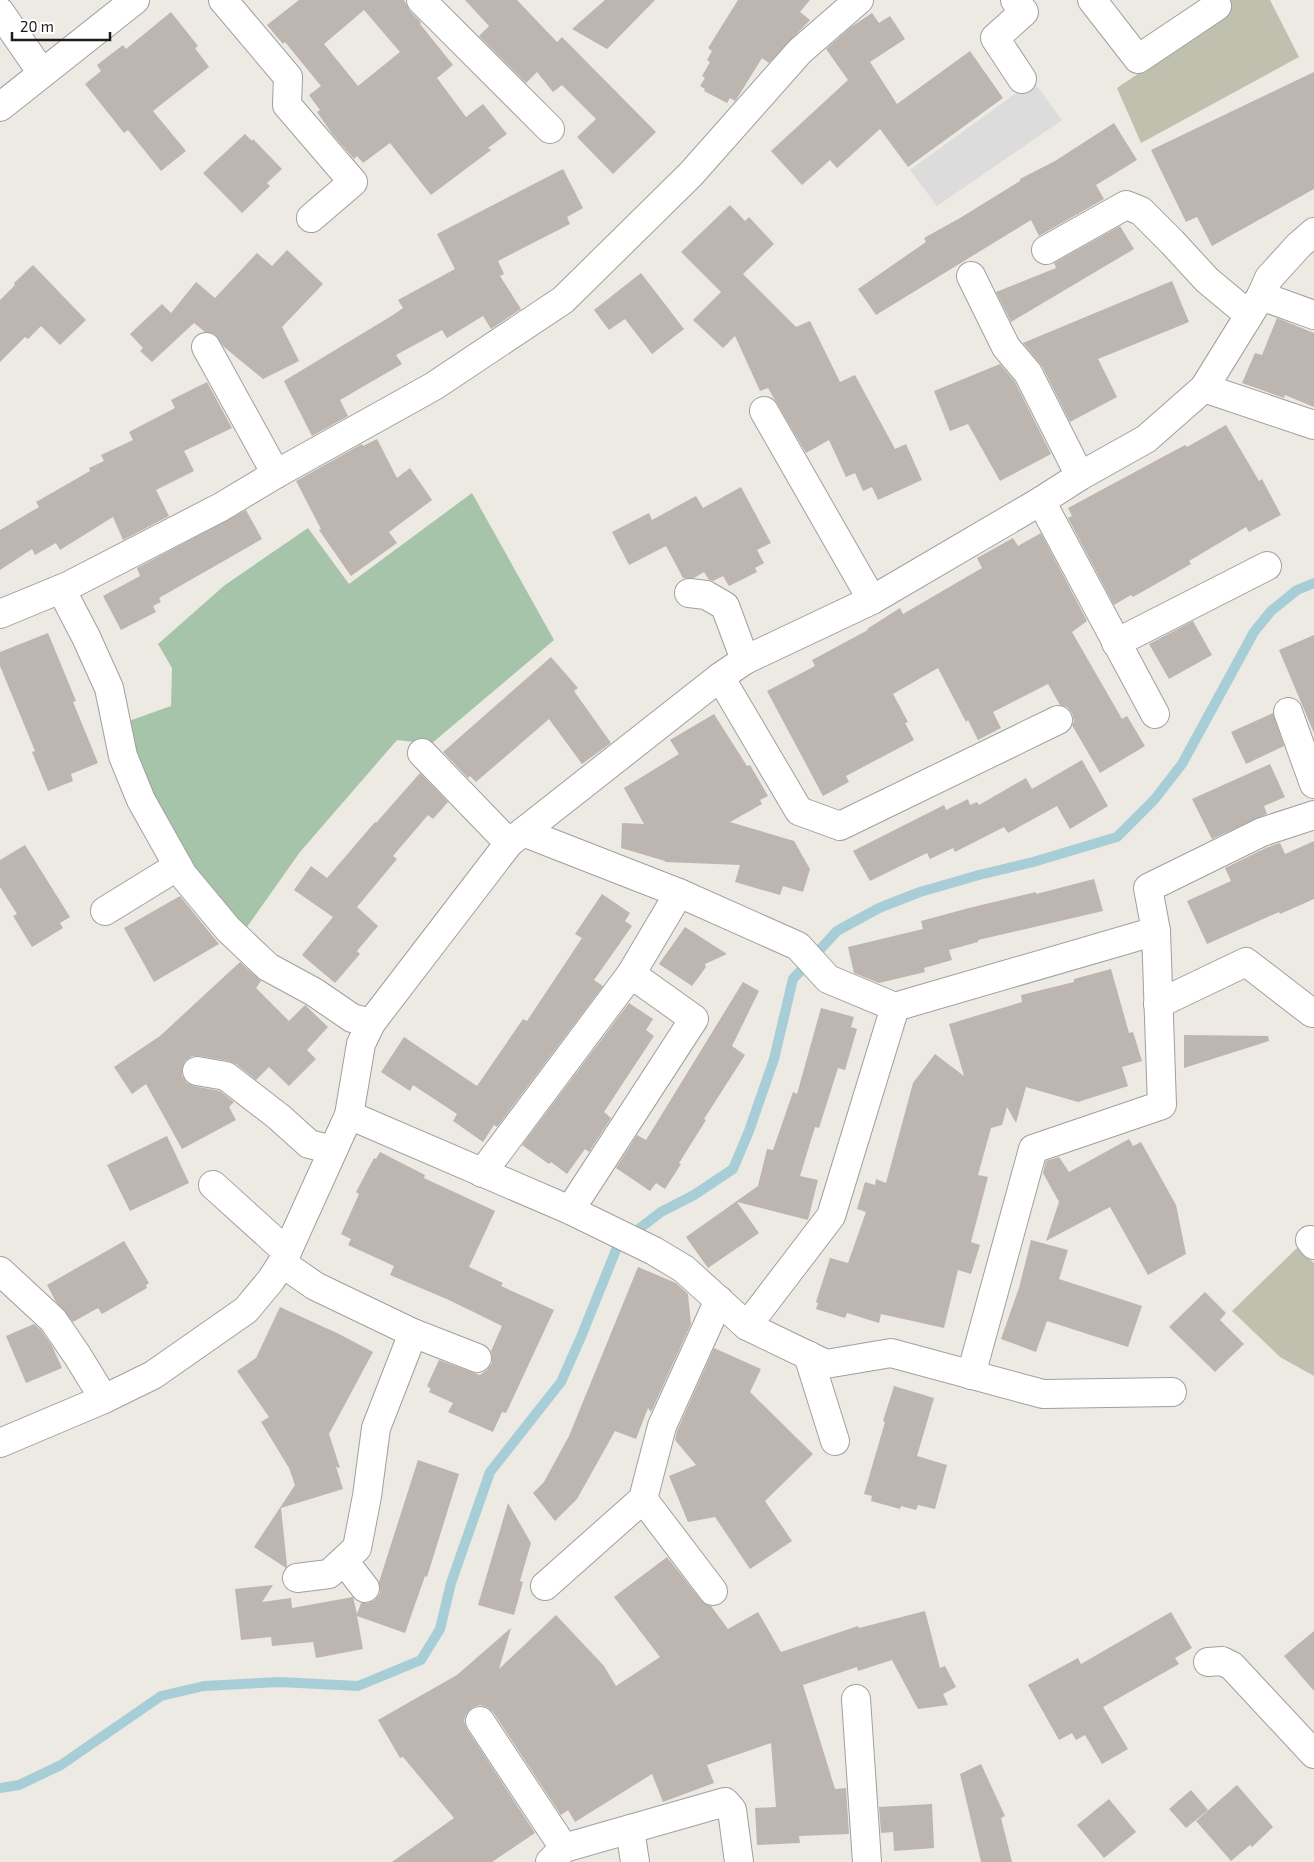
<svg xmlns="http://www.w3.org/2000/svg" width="1314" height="1862" font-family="'Exo 2',sans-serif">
<rect width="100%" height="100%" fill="#ede9e3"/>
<g fill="#c0c0af">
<polygon points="1220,0 1270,0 1299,57 1141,143 1117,88 1229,13"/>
<polygon points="1297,1248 1314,1263 1314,1376 1280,1357 1232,1311"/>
</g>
<polygon fill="#a6c4aa" points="472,493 554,640 431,744 397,740 300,852 242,934 184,865 142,791 126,722 171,706 172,668 158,644 225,585 308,528 349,584"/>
<polygon fill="#dcdcdc" points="1033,81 1062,120 937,206 910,170"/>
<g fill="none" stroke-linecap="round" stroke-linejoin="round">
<polyline stroke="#a7ced7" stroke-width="10" points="0,1788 19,1785 61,1765 161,1696 204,1686 279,1682 358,1686 421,1660 440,1629 451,1583 490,1472 561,1382 581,1337 618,1245 661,1212 694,1195 733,1169 749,1131 774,1059 793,979 837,931 879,908 920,892 979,875 1033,862 1117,837 1154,800 1182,764 1254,632 1271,611 1297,590 1314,583"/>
</g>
<g fill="#bdb5b0" fill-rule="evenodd">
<path d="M299,0H404L410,11L419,20L421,23L420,24L453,65L437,78L466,117L483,104L507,134L488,148L491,150L431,195L390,143L363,163L357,156L354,159L333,135L317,112L320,110L309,95L321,86L285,42L283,44L267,25ZM364,10L400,52L358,86L324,44Z"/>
<polygon points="465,0 517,0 557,42 562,37 656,132 613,174 577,137 596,119 562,85 553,92 537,72 526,83 479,36 489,26"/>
<polygon points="605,0 655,0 607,49 572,29"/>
<polygon points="738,0 810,0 800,12 810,20 769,63 762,58 736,100 735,101 730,98 727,103 704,91 705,89 700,86 705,78 702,76 710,62 707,60 712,51 708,48"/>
<polygon points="171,12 198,46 195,48 209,67 153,111 186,151 161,171 128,130 124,133 85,84 101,71 97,65 123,45 126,49"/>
<polygon points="872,13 879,23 890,16 905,39 870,62 897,104 970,51 1003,98 908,167 880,129 837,168 830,160 802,185 771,151 848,80 826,49 851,27"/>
<polygon points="1314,72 1314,189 1212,246 1197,217 1186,222 1151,150"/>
<polygon points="1114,123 1137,160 1096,185 1104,199 1039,236 1031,220 876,315 858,289 926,242 924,238 960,218 1020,181 1020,179 1055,161"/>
<polygon points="245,134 252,141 253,139 282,169 267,183 270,186 242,213 203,173"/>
<polygon points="563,169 583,208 567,217 570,224 498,261 504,274 500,276 521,309 491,329 483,316 447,338 442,330 396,355 402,364 340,400 348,416 312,436 284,381 393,315 403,308 398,300 455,269 437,234"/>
<polygon points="730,205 745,221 749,217 774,244 743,274 796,327 810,321 840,382 855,375 895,449 906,444 922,480 878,500 872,487 863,491 855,473 846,477 829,440 806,453 768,388 760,391 735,336 723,348 693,320 721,292 681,252"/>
<polygon points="1120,226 1134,249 1011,322 996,292 1056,268 1054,263"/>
<polygon points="287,250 323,284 282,327 299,361 263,379 224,347 214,334 205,332 194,323 152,362 140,351 143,348 130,334 162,304 171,313 196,282 215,298 257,253 272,266"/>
<polygon points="33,265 86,320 60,345 41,326 28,339 25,337 0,362 0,300 15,285 14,283"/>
<polygon points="641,273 684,329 652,354 625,319 609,330 594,310"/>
<polygon points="1172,281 1189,322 1098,359 1117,397 1070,422 1042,366 1023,343"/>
<polygon points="1277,318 1314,333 1314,407 1285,395 1284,398 1242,383 1255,353 1262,355"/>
<polygon points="1000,364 1015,382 1051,454 1000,481 968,424 950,431 934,391"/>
<polygon points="207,382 232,428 184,451 194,471 156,490 169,516 123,540 113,517 60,550 56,543 35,555 32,549 0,570 0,530 39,507 36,502 90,471 89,468 104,461 101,455 133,440 129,432 175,408 171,400"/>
<polygon points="1226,425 1259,481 1262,479 1281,515 1249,532 1246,527 1189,561 1191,564 1133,597 1131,595 1114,605 1068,518 1072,516 1068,508 1185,445 1187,447"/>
<polygon points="377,439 397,478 410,468 432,500 389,532 397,543 351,576 319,530 321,529 296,481 362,444 363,446"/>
<polygon points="741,487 771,543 757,550 764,563 755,568 757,572 729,586 723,576 713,581 709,580 704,572 694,578 683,578 666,546 629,565 612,532 649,513 652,520 696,496 703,508"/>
<polygon points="246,510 262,539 159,598 161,602 153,606 156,612 121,630 103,596 140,576 137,568"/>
<polygon points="1041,533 1087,621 1072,632 1122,719 1127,716 1145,746 1100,773 1072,725 1074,721 1072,713 1067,707 1060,705 1048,684 993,712 1001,728 978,740 968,720 966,722 938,668 893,694 908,722 905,723 914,740 846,776 849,782 823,796 767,691 815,666 812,660 868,630 867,629 900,608 903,614 982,568 977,558 1013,538 1018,546"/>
<polygon points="1193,621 1212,655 1169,679 1149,644"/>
<polygon points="48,633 76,701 73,702 98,763 71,774 73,781 48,791 32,752 35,751 0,666 0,652"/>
<polygon points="1314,635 1314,733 1279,650"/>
<polygon points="551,657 578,688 574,691 611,743 582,764 549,719 476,782 470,776 468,778 443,752"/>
<polygon points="1273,713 1284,746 1246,764 1231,732"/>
<polygon points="714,714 747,766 750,765 768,796 760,800 762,804 730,822 794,841 810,869 803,892 783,886 780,895 735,882 740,865 665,862 665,861 621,848 622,823 644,824 624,788 679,754 670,740"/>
<polygon points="1082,760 1108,806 1070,829 1057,806 1008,833 1004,827 955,852 953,848 930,859 927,853 870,881 853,851 944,805 946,810 968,799 970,805 977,802 979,805 1026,778 1032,789"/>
<polygon points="1270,764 1285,797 1264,806 1267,814 1212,839 1192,799"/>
<polygon points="420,773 448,802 433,819 428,815 393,856 397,859 357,907 378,926 357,951 360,954 335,983 302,955 333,917 294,890 311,866 327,878 375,822 376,823"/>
<polygon points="1314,841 1314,899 1280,914 1279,912 1207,944 1187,901 1231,881 1225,868 1268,847 1280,843 1285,854"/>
<polygon points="25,845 70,917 60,923 63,928 32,947 13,916 17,914 0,887 0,860"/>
<polygon points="1094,879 1103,911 978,940 978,942 949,950 952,960 924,968 925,972 879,983 854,973 848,947 923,929 921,921 969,908 1036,892 1036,894"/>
<polygon points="602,894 630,913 625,921 632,926 594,980 603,986 497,1127 494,1125 483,1142 453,1121 457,1114 413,1085 410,1091 381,1072 404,1037 477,1086 523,1019 527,1021 582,938 575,934"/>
<polygon points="180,896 219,944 154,982 124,928"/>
<polygon points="685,927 727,954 705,964 706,967 692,986 659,964"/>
<polygon points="240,962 261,981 256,988 289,1021 305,1005 328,1027 307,1050 316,1059 289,1086 269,1067 256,1080 236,1064 229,1061 199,1056 192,1056 185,1061 182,1069 182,1076 187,1083 194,1086 220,1091 234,1102 229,1107 236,1120 182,1149 146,1084 132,1094 114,1067 160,1036"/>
<polygon points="1111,969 1129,1033 1133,1032 1142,1061 1122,1067 1128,1086 1078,1102 1026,1087 1016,1123 1007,1107 1002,1125 991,1128 978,1175 988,1177 971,1242 980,1245 971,1274 958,1270 944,1328 881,1314 879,1323 847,1313 845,1318 816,1309 818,1303 816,1302 830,1258 848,1263 866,1212 857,1209 865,1182 875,1185 876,1179 886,1183 913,1083 935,1054 964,1076 949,1024 1022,1002 1021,995 1074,982 1074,979"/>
<polygon points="743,982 759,991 732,1046 745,1055 704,1119 706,1120 679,1163 681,1164 665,1189 656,1183 650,1191 616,1168 637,1135 646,1140"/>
<polygon points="629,1003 653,1019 646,1030 654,1036 604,1112 611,1118 589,1152 585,1149 567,1174 551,1162 549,1164 522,1145"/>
<polygon points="821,1008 854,1017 851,1027 857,1029 845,1070 838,1068 819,1128 815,1127 800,1176 818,1180 808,1220 737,1202 759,1233 708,1268 686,1237 758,1186 767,1149 773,1150 793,1092 797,1094"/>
<polygon points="1184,1035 1268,1036 1269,1041 1184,1068"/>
<polygon points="167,1136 189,1183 130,1211 107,1165"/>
<polygon points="1129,1139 1133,1146 1141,1142 1176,1205 1186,1254 1148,1275 1110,1207 1046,1241 1059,1202 1043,1173 1046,1161 1059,1157 1069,1172"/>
<polygon points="380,1152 425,1175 424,1178 495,1211 469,1267 503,1283 501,1286 554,1310 506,1413 502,1412 493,1432 448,1412 453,1403 429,1392 431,1389 427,1386 439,1360 480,1375 487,1370 492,1363 492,1356 491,1351 502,1326 449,1300 390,1275 394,1266 348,1245 351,1239 341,1234 359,1194 356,1192 374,1158 376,1159"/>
<polygon points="1031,1240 1068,1250 1059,1279 1142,1306 1128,1347 1047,1321 1036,1352 1001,1339 1019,1288"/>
<polygon points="124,1241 149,1283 146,1285 147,1288 102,1314 98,1308 73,1322 56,1302 47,1285"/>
<polygon points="638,1267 676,1283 688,1294 691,1324 651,1412 648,1408 636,1439 615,1431 577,1499 555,1521 533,1493 544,1482 569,1436"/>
<polygon points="1205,1292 1226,1313 1220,1320 1244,1344 1215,1372 1169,1327"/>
<polygon points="280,1307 339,1334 373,1352 329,1434 340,1468 336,1467 343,1489 281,1508 287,1566 286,1568 254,1547 295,1485 289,1468 261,1422 269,1417 237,1371 256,1358"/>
<polygon points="34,1324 41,1330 52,1346 62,1368 26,1383 6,1336"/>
<polygon points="714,1348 761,1369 750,1392 813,1454 765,1501 792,1541 750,1569 715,1517 688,1522 669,1476 696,1465 675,1440 677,1431"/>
<polygon points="894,1386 934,1398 917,1456 947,1465 935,1509 918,1505 916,1510 901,1506 900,1509 871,1501 872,1496 864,1494 885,1422 883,1421"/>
<polygon points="418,1460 459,1474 427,1577 425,1576 405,1633 357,1616 363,1649 316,1658 313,1642 272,1646 271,1637 241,1640 235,1589 273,1585 262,1602 291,1598 292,1608 353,1597 357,1614 361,1603 368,1603 375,1600 380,1593 379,1582"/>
<polygon points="508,1503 531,1543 520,1581 523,1582 514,1615 478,1605"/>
<polygon points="667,1557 701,1600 711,1606 728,1629 758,1612 781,1652 858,1626 859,1628 925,1611 940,1668 945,1666 956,1687 943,1694 948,1705 918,1709 892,1660 858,1671 857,1667 803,1685 835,1789 846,1788 849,1834 799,1836 800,1843 757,1845 755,1808 776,1807 771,1743 707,1765 714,1783 663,1802 652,1774 575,1822 568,1810 561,1815 493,1712 487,1707 480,1705 472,1708 466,1714 464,1721 467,1729 535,1833 492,1862 392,1862 454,1818 403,1757 400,1758 378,1720 457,1675 511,1628 499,1669 556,1615 604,1666 616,1686 660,1657 614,1597"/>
<polygon points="1171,1612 1192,1648 1175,1658 1179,1664 1103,1707 1128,1749 1102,1764 1085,1735 1076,1740 1072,1733 1059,1740 1028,1685 1078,1658 1081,1664"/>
<polygon points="1314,1631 1314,1691 1284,1656"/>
<polygon points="981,1764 1005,1816 1001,1818 1012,1862 981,1862 960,1774"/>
<polygon points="1237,1785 1273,1827 1252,1847 1250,1845 1231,1861 1196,1821"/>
<polygon points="1191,1790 1208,1810 1186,1828 1169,1809"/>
<polygon points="1109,1799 1136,1832 1104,1858 1077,1825"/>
<polygon points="932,1804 934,1848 894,1851 893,1832 881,1833 879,1807"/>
</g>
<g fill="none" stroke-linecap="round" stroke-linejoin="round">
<defs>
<g id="minor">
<polyline points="223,0 288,77 287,105 353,182 311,218"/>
<polyline points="421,0 550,129"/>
<polyline points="1015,0 1024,12 995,38 1022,79"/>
<polyline points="1092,0 1138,59 1217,6"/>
<polyline points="0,12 42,73"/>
<polyline points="0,107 135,0"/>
<polyline points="1046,250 1126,205 1141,211 1172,242 1207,280 1249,315"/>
<polyline points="971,276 1006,347 1028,373 1080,476"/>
<polyline points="1261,296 1314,315"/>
<polyline points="206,347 276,474"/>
<polyline points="1204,388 1314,425"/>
<polyline points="764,411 872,600"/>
<polyline points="1041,501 1155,714"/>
<polyline points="61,589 86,637 109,688 123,756 141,800 183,875 228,929 268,967 314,992 352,1018 371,1023"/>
<polyline points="689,593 706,595 725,606 745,660"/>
<polyline points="0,614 68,586 221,507 276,474 434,386 563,300 691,174 800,51 859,0"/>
<polyline points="1116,643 1267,566"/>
<polyline points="720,677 799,811 840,826 1058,720"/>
<polyline points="1288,712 1314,784"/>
<polyline points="422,753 509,843"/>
<polyline points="523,832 679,893 798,946 828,979 895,1007 1156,931 1148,888 1262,832 1314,815"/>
<polyline points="105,911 178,866"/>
<polyline points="1158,1004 1246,962 1312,1013"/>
<polyline points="197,1071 226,1076 279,1117 309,1144 333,1150"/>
<polyline points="349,1115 570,1210 654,1251 684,1269 747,1326 826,1364 891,1353 1043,1394 1172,1392"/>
<polyline points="482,1173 631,974 679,893"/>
<polyline points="213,1185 287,1252"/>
<polyline points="570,1210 694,1019 631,974"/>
<polyline points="1310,1240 1314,1245"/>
<polyline points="282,1263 315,1286 413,1333 376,1428 367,1496 357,1548 329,1574 297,1578"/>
<polyline points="0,1271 53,1320 77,1355 104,1399"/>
<polyline points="747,1326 831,1216 895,1007"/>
<polyline points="413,1333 477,1358"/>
<polyline points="808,1355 835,1441"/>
<polyline points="971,1375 1033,1149 1162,1105 1156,931"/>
<polyline points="0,1443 104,1399 153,1375 246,1310 271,1280 282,1263 349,1115 361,1044 371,1023 509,843 720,677 745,660 872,600 1041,501 1080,476 1146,439 1204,388 1261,296 1269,278 1299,245 1314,232"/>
<polyline points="643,1499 713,1591"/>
<polyline points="344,1561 365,1588"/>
<polyline points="545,1586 643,1499 662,1426 719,1300"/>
<polyline points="1208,1662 1222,1661 1232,1666 1314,1754"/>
<polyline points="856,1699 867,1862"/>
<polyline points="480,1721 564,1848"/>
<polyline points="630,1829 635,1862"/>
<polyline points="550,1862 564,1848 725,1802 732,1810 739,1862"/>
</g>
</defs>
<use href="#minor" stroke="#a0a0a0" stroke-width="30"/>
<use href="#minor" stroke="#fff" stroke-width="28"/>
</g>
<path d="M12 32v8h98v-8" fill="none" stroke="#1c1c1c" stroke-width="2.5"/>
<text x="20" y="32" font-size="15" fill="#1c1c1c" stroke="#ffffff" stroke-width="4" paint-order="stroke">20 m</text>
</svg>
